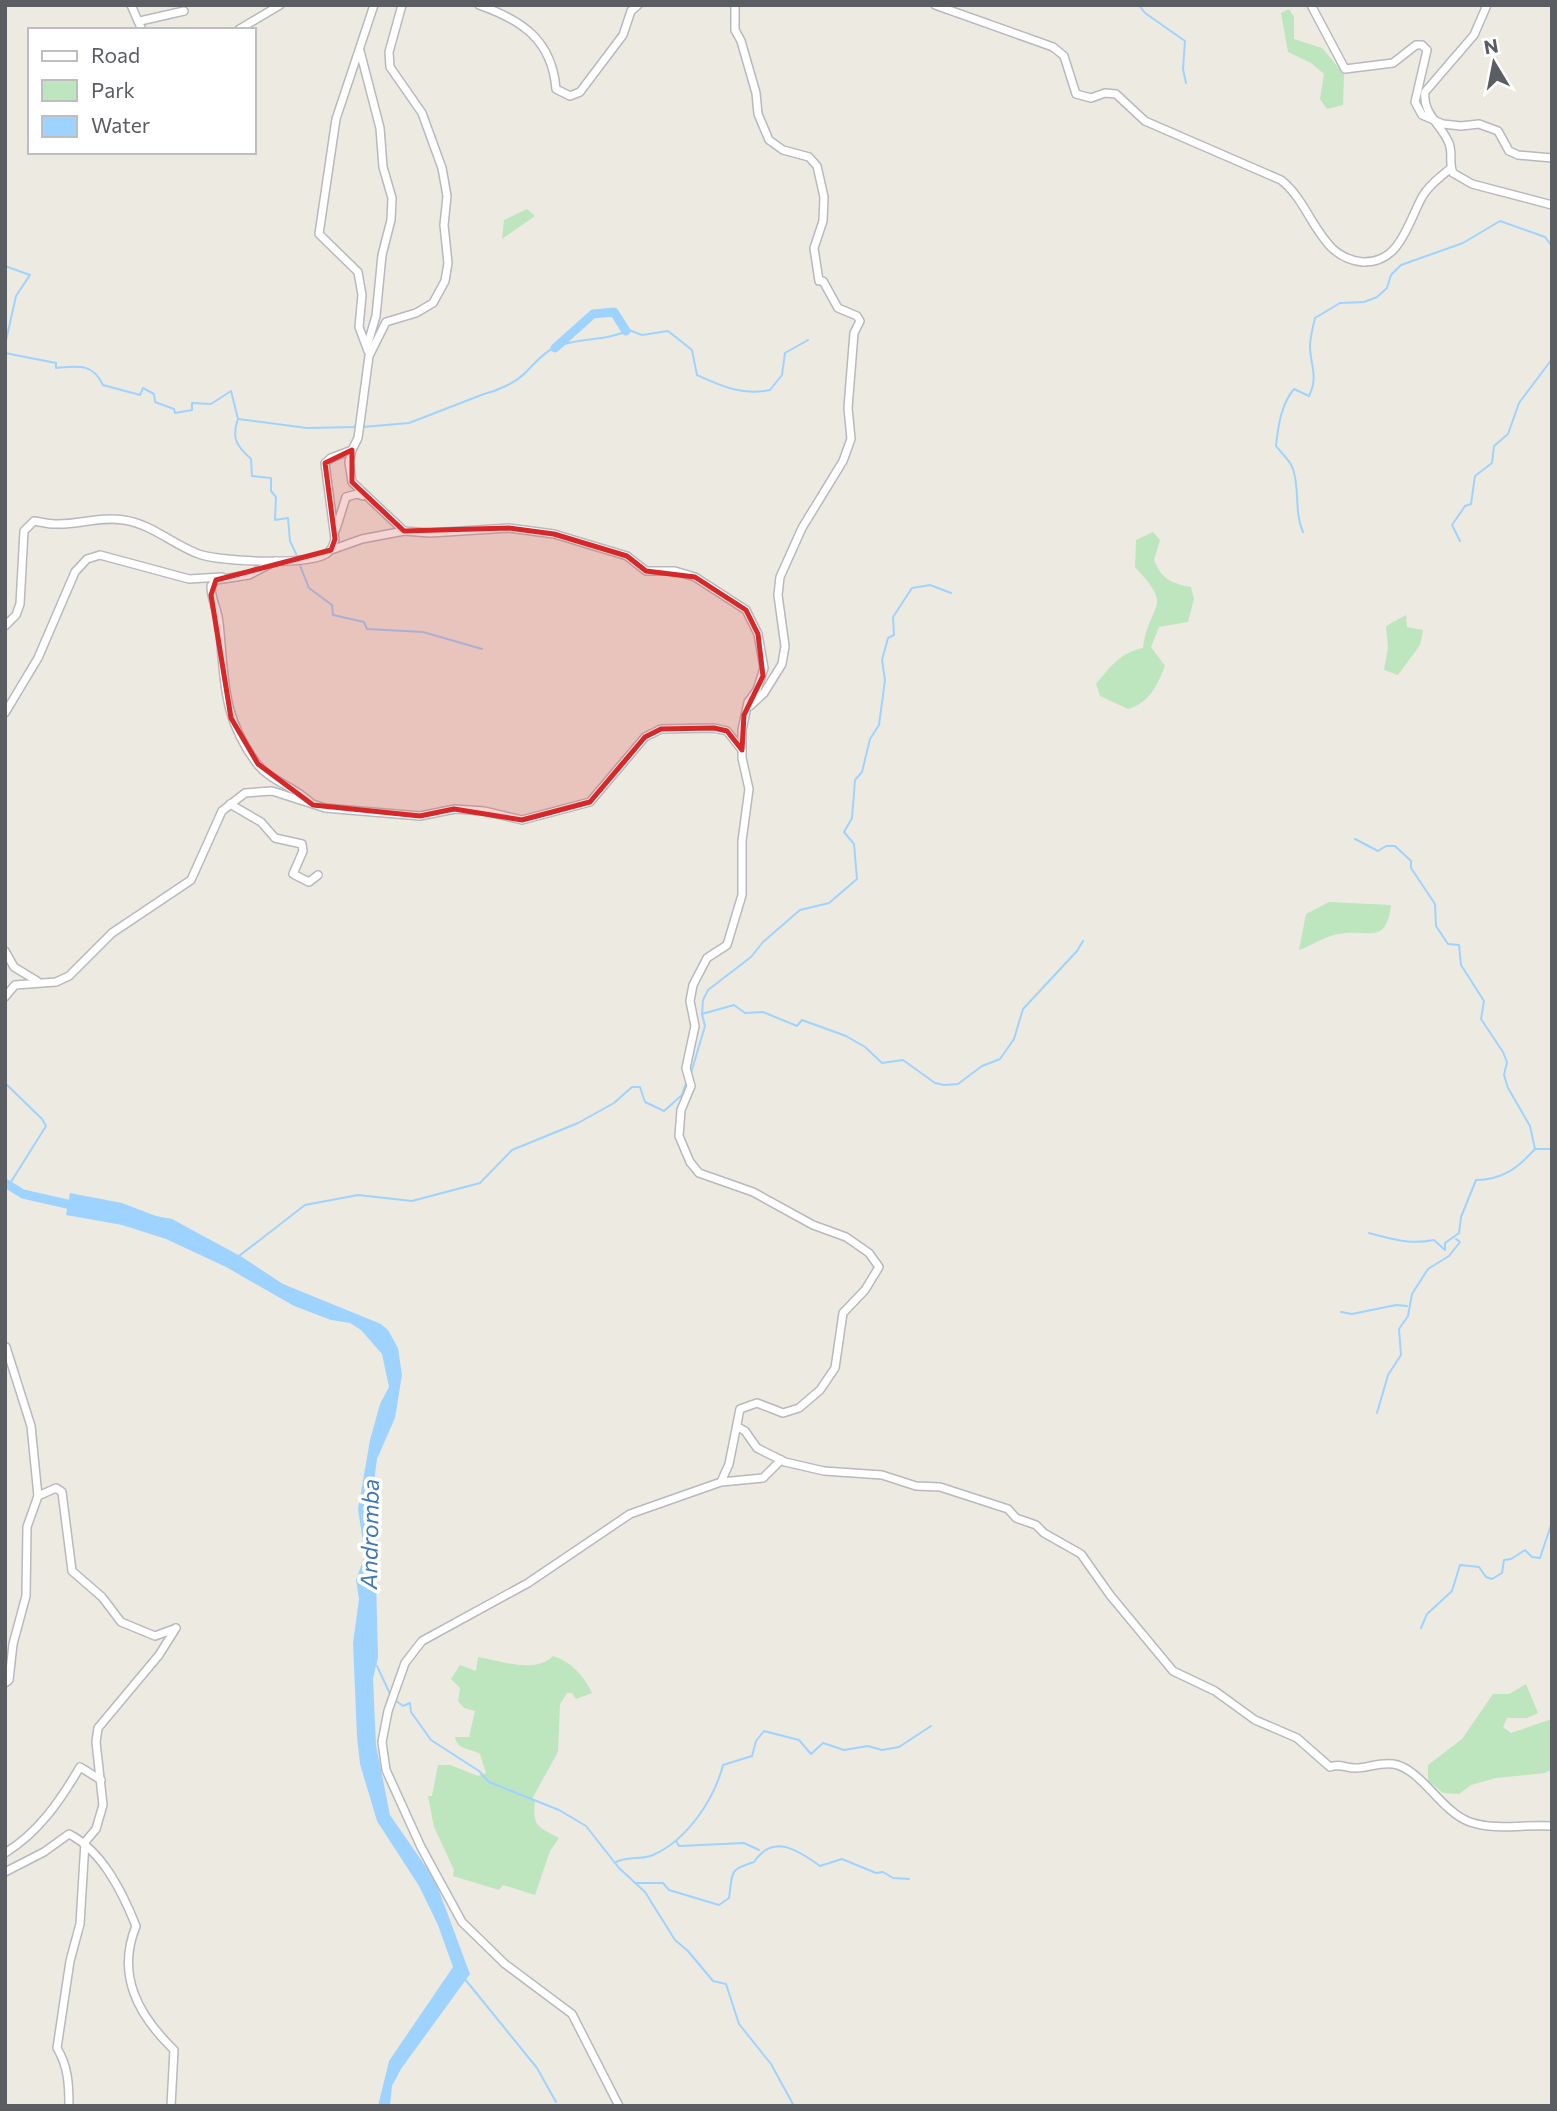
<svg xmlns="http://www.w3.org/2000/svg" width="1557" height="2111" font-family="Commissioner,sans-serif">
<rect width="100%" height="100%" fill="#edebe1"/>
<g fill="#bde5be">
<polygon points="1289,9 1294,17 1294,39 1322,48 1344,74 1343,105 1327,109 1320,99 1324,74 1311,63 1288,52 1281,13"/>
<polygon points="527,209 535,216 502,239 504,220"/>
<path d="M1153,532L1160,540L1154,560C1162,579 1170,583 1191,587L1194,599L1188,622L1159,627L1151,647L1165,666C1157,686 1149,703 1128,709L1100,696L1096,684C1111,666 1120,653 1143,648C1150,600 1175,610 1135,567L1136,540Z"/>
<polygon points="1406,615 1407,627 1423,630 1420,645 1398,675 1384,670 1388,648 1386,626"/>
<path d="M1329,902L1391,905C1386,947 1367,928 1339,934C1325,936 1313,945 1299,950L1306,914Z"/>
<path d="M553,1656C572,1662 584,1676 592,1693L576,1699L572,1693H567L560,1704L558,1752L532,1799L535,1801C532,1826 538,1827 559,1838L550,1851L535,1895L503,1885L499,1890L453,1876L454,1870L434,1827L428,1796H432L438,1765H450L478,1776L486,1773L480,1754C470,1748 457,1750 455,1737H469L475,1711L464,1708L458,1701L460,1688L451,1679L460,1665L476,1671L478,1657C501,1661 535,1674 553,1656Z"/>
<polygon points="1526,1684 1538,1713 1527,1718 1507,1718 1503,1727 1511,1733 1552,1719 1552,1769 1545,1773 1496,1778 1471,1785 1459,1794 1443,1793 1428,1781 1428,1765 1462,1739 1493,1694 1509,1694"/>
</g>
<polygon fill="#9fd3ff" points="70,1193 122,1203 156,1216 172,1219 242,1257 283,1284 381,1324 388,1330 398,1348 402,1375 395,1418 377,1459 374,1482 379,1520 376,1577 378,1657 373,1679 376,1745 390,1815 435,1880 470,1974 401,2069 392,2086 390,2106 378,2106 389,2061 453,1967 438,1925 419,1886 377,1821 360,1764 357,1737 353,1643 359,1599 356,1580 365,1555 358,1509 370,1440 380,1404 389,1387 382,1354 361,1330 350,1323 331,1320 294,1306 226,1267 166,1239 122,1225 66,1215"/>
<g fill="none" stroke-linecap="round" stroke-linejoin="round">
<g stroke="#9fd3ff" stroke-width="2">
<polyline points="1139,5 1145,13 1185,41 1183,69 1186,83"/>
<polyline points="5,266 30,275 16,296 5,345"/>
<path d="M5,353L56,363V368C78,366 93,363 103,385L140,395L143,388L154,394L155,402L174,409L175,413L192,410V403L211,404L231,391L238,419L307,428L356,427"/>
<path d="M238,419C231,439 237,446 251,459L252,476L271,478V491L276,497L275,520L288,518L290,541L298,558"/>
<path d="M362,427L409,423L484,394C496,391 516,383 526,372C535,363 543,353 555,347C579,337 605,342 629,330L642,335L668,331L692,350L697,375C721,386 742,396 770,390L782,375L785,353L808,340"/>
<path d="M1303,532C1294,512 1300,490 1293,469C1290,460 1282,454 1276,446C1278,427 1281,404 1294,389L1309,396C1319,376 1310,365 1310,346C1310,337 1313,327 1315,318L1340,303L1364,302L1377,297L1387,288L1391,275L1401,265L1463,243L1500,221L1545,237L1552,246"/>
<polyline points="1460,541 1452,525 1465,506 1471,504 1475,476 1492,463 1494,446 1508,434 1519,403 1552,359"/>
<polyline points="299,563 309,588 332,605 333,615 364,622 367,629 423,632 482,649"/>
<polyline points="1355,839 1378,851 1386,846 1395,846 1411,861 1411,868 1435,904 1436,926 1448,944 1459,945 1461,965 1484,1001 1481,1019 1503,1052 1507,1062 1504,1075 1508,1088 1530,1126 1535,1149"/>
<polyline points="702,1014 703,1000 708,990 751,957 763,942 800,910 829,903 857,879 854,844 844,832 852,818 855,780 862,772 870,739 879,725 885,680 882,660 888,638 894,635 893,617 912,588 930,585 951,593"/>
<polyline points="691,1073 705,1026 702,1014 734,1005 745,1013 763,1012 797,1026 802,1020 846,1036 865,1047 882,1063 903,1060 935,1083 944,1085 958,1084 982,1066 1000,1059 1014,1039 1023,1009 1077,951 1083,941"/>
<polyline points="5,1083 42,1119 46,1126 9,1185"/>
<path d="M1369,1233C1393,1239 1409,1245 1434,1240L1445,1250V1243L1459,1233L1461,1217L1476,1180C1502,1180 1518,1168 1535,1149H1552"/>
<polyline points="239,1256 305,1205 358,1195 412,1201 480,1183 512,1150 578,1123 614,1103 632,1087 640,1087 645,1102 664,1111 682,1095 687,1080"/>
<polyline points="1341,1312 1352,1314 1396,1305 1407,1306"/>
<polyline points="1377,1413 1388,1375 1401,1355 1399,1329 1408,1316 1412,1294 1428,1269 1449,1256 1460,1242 1456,1239"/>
<polyline points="1421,1628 1427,1614 1452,1591 1460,1565 1479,1567 1486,1577 1492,1579 1502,1573 1504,1560 1511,1559 1525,1550 1532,1557 1540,1558 1552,1522"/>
<polyline points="377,1666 391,1696"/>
<polyline points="395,1700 403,1706 410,1703 411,1712 431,1740 479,1771 489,1782 559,1810 586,1826 619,1868 645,1892 675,1940 688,1951 713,1981 726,1984 739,2024 771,2064 794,2106"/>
<polyline points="676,1841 679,1846 744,1843 759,1850"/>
<path d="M616,1862C628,1856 642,1860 653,1855C687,1840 714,1800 723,1765L752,1756L756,1741L764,1731L799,1740L811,1754L823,1743L844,1750L868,1746L882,1750L899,1747L931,1726"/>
<path d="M636,1883H663L669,1890L719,1905L729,1898C733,1872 728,1870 754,1862C773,1833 798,1850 820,1866L842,1859L876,1873L883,1872L893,1878L909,1879"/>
<polyline points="464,1978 537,2068 556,2102"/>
</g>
<g stroke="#9fd3ff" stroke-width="9">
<polyline points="555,348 593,314 614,312 626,331"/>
<polyline points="5,1183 23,1194 80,1207"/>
</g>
<defs>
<g id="minor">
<polyline points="131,5 142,30"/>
<path d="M479,5C522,20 552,40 556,89L570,96L580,92L623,35L631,11L638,5"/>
<polyline points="735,5 735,30 741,41 756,93 758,114 769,140 783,150 809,157 817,166 824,197 823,221 814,248 819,281 823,281 838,308 857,316 860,321 854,333 848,408 851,439 843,461 802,528 780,577 778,595 785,646 782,664 764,693 750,706"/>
<path d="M935,5L1053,47L1064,56L1076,94L1091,98L1105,93L1116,94L1145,121L1281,180C1304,198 1312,229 1333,249C1342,257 1351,261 1363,262C1399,263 1407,226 1421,199C1427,187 1440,177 1451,168"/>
<polyline points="1311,5 1345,69 1393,63 1416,45 1422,45 1427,50 1415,102 1422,115 1443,124 1461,126 1479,124 1498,131 1509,151 1518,155 1552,158"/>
<path d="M1487,5L1474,35L1425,92C1422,112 1440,124 1448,141C1454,152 1448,162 1453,173L1472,184L1552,205"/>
<polyline points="140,21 184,11"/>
<polyline points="238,30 280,5"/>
<polyline points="360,51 380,128 383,167 392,198 391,220 382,255 376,316 368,343"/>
<polyline points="368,351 359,327 362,295 358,272 319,234 336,119 374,5"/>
<polyline points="352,450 349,462 352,482 404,531"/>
<polyline points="336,529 346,497 357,494 363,496"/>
<polyline points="331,550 362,539 404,531 430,533 509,528 554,534 627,556 646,571 675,571 695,577 746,610 758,634 764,668 757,690 748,702 742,730 742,758 749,789 742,841 742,895 727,945 707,958 693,985 690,1001 695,1026 686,1068 691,1086 681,1110 679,1136 690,1162 699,1173 753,1192 813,1225 846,1237 869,1253 879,1267 865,1290 843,1313 835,1368 820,1390 799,1408 783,1413 757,1403 740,1409 729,1464 721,1482 630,1514 528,1583 422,1641 405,1663 388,1711 382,1742 386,1770 421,1847 462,1922 505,1964 572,2014 619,2106"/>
<path d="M276,561L249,575L216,580L211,586C211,600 218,610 219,623C225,678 221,717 258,765C271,781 295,787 310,802"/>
<path d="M5,626L16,615L20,604L24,531L34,521C41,522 48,524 55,524C79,525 99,516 124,520C151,524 171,543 196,553C217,562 303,565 324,555C331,552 333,546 335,539L325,463L331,458L352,450L358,438L369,356L386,322L416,313L433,303L445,281L448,263L444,225L447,196L442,168L422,113L390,67L389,52L402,5"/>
<polyline points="5,713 38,658 75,572 87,559 100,555 189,579 222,577"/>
<polyline points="230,804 261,822 275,838 302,844 303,851 293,874 309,882 318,875"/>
<polyline points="5,951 14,967 37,981"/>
<polyline points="5,997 15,985 56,982 69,976 112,933 191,880 222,811 245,793 272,791 325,808 420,816 455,809 484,811 522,820 590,802 645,737 661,729 714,728 727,731 742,750"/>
<path d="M738,1427L745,1431L757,1448L785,1462L824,1471L882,1475L916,1486L940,1487L1008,1509L1016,1518L1036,1525L1044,1533L1081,1554L1110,1595L1173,1671L1215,1691L1255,1720L1297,1738L1330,1767C1339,1763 1345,1768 1356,1768C1368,1768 1379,1762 1393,1764C1421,1768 1441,1812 1470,1822C1496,1831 1525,1824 1552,1826"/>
<polyline points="721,1482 763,1478 781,1460"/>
<polyline points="38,1496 56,1488 62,1492 72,1571 102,1597 121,1622 155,1636 174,1629"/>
<polyline points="5,1683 9,1680 13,1644 26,1596 27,1527 38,1496 31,1426 6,1347"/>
<path d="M5,1853C39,1832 60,1801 80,1767L101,1780"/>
<path d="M5,1872L44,1852L69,1834C102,1851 122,1891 136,1926C116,1975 138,2015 174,2050L171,2106"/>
<path d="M69,2106C69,2084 68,2066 57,2048L70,1961L80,1924L85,1842L96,1829L103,1805L96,1742L98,1728L159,1655L176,1628"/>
</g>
</defs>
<use href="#minor" stroke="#b7b9be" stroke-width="10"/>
<use href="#minor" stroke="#fff" stroke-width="7"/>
</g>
<path fill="#d62828" fill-opacity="0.2" stroke="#d62828" stroke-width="5" stroke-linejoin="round" d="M352,450V482L404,531L509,528L554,534L627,556L646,571L695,577L746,610L758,634L763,676L744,715L742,750L727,731L714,728L661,729L645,737L590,802L522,820L454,809L420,816L313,805L258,764L231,718L211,595L216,580L331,550L335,539L325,463Z"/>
<g text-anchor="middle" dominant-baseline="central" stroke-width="7" stroke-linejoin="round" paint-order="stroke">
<g font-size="23" font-style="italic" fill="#3f78ba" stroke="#fff">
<text transform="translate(369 1534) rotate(-89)">Andromba</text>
</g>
</g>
<rect width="1557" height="2111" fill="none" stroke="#5a5d62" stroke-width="14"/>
<rect x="28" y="28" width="228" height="126" fill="#ffffff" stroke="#bdbec0" stroke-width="2"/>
<rect x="42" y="51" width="35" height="10" fill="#ffffff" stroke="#bdbec0" stroke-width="2"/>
<text x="91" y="63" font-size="21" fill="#5a5d62">Road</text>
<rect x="42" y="80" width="35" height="21" fill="#bde5be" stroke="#bdbec0" stroke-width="2"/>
<text x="91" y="98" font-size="21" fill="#5a5d62">Park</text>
<rect x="42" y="116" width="35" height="21" fill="#9fd3ff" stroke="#bdbec0" stroke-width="2"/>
<text x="91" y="133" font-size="21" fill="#5a5d62">Water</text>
<g transform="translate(1494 63) rotate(350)" stroke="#ffffff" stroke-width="5" paint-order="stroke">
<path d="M0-5L12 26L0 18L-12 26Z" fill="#5a5d62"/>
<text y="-10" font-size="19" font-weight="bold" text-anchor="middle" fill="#5a5d62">N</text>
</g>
</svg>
